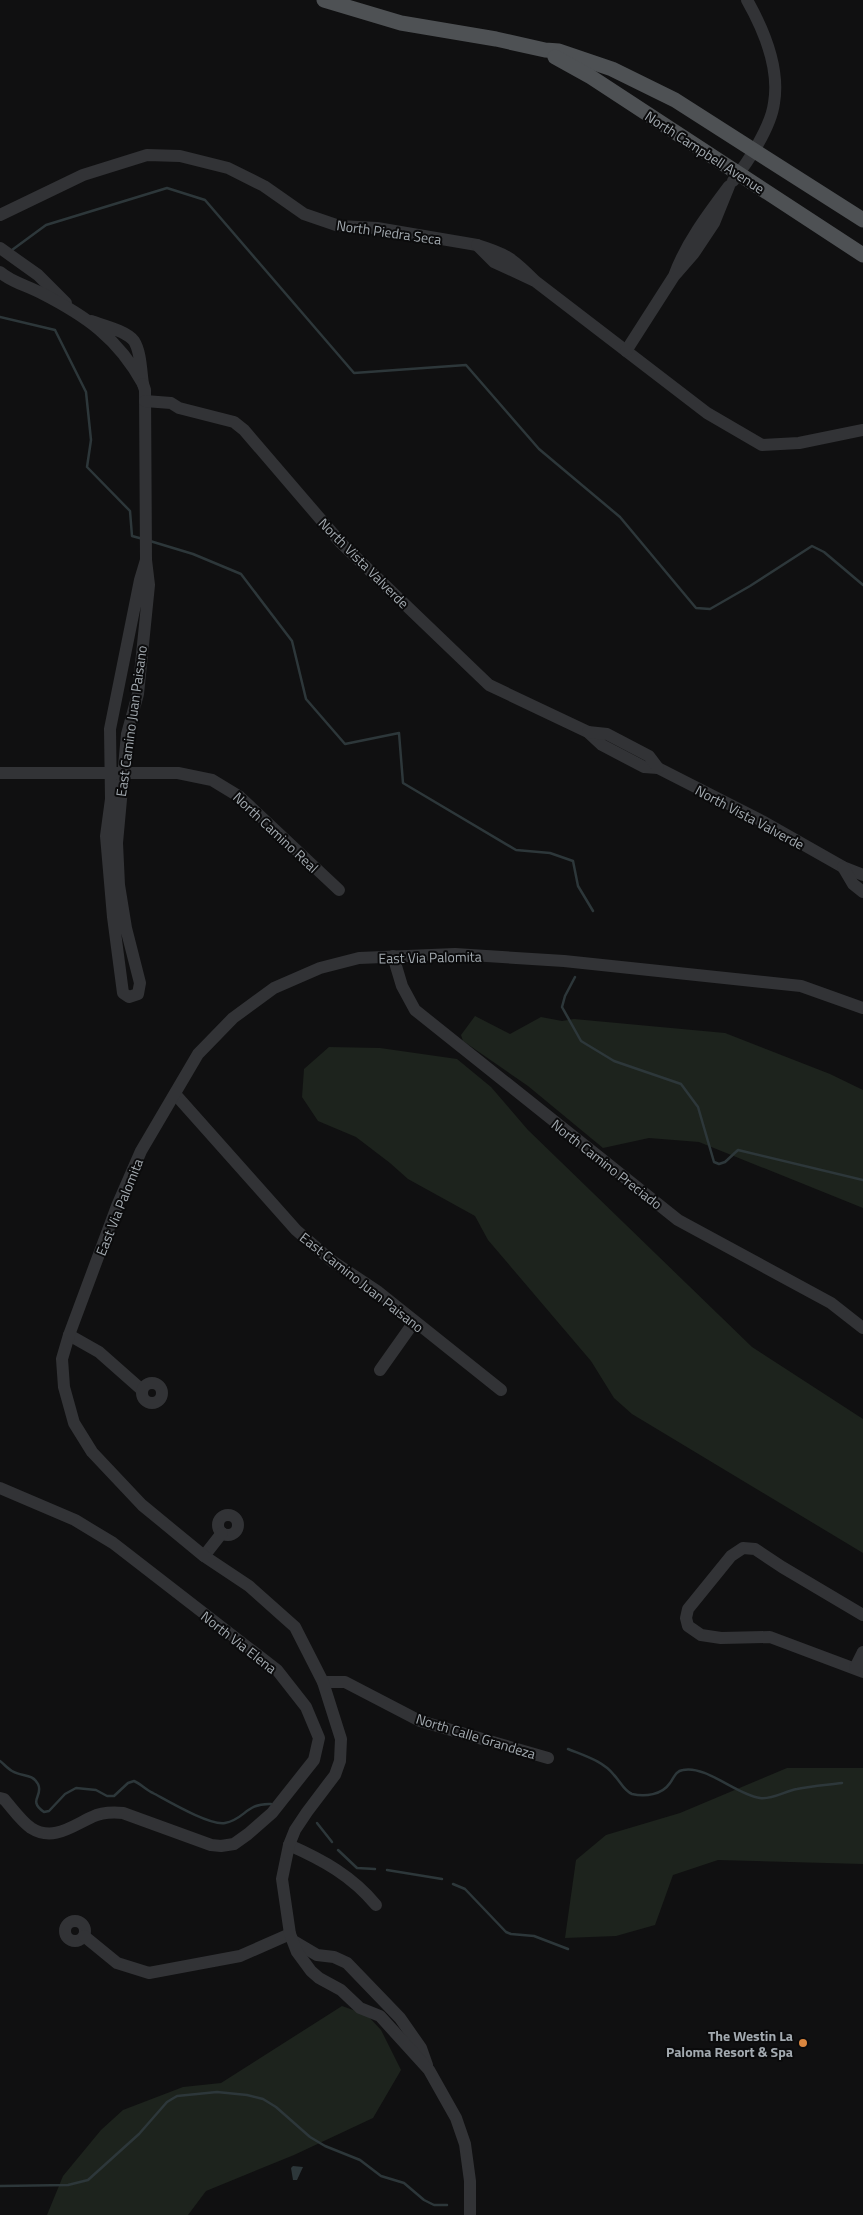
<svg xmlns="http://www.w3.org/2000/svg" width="863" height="2215" font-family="'Titillium Web',sans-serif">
<rect width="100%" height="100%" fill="#101011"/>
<g fill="#1d231d">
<polygon points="475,1016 510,1034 541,1017 562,1021 574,1019 725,1033 830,1074 863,1090 863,1208 699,1142 649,1138 603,1148 528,1086 463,1041 461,1035"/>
<polygon points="329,1047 380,1048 457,1059 491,1087 528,1130 752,1347 863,1419 863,1553 632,1414 614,1398 591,1361 488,1240 475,1216 408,1179 390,1163 356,1137 318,1121 302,1097 304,1069"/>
<polygon points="787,1768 863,1768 863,1864 718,1860 673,1875 655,1925 616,1936 565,1938 576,1860 606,1835 680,1813"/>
<polygon points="342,2006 367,2015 381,2030 401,2070 373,2118 294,2155 206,2191 188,2215 47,2215 63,2176 101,2130 123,2110 183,2087 221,2083"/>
</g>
<polygon fill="#2d373a" points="293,2166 303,2167 297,2180 293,2180 291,2168"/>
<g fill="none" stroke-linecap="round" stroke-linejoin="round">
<g stroke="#2d373a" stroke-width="2.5">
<polyline points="12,250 46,225 167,188 205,200 354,373 466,365 539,449 620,517 696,608 710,609 750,586 812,546 824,552 863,585"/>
<polyline points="0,317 55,330 86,392 91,440 87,467 130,511 132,536 143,539"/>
<polyline points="150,541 193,554 241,574 292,641 306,699 345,744 399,733 403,783 516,850 550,853 573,861 578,886 593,911"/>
<polyline points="575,977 565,996 562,1007 581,1041 614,1061 681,1084 698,1107 714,1162 719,1164 725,1162 738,1150 863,1180"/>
<path d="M568,1749C585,1756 603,1761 614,1775C620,1781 624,1791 632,1794C645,1797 662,1795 670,1783C674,1778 675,1771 683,1770C706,1765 737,1795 760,1798C772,1800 785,1791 797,1789C812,1786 827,1785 842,1783"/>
<path d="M0,1761C4,1764 8,1769 12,1771C22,1777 32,1773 38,1784C44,1796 27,1800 44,1812L49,1811L65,1794L76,1788L96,1790L107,1796H114L128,1783L134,1781C141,1784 146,1790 153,1793C168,1801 210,1826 225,1823C246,1819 245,1803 271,1804"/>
<polyline points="317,1823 332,1842"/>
<polyline points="338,1850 357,1868 375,1869"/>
<polyline points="387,1870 442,1879"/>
<polyline points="453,1884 465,1889 506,1932 511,1934 534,1936 568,1949"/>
<polyline points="0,2186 68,2185 88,2180 139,2134 167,2102 177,2096 217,2092 247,2095 263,2099 276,2107 310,2137 325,2146 360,2160 381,2176 404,2183 424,2200 434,2205 447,2205"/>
</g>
<g stroke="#323336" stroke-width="12">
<path d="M733,181C748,162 771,127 774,103C780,68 764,30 747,0"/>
<polyline points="0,215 83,175 147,155 180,156 228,168 264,186 304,214 339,226 377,228 477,245"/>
<polyline points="0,248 38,275 66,303"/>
<path d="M0,272C11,282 28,286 41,293C86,316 118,338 143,384C141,371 141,352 134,341C127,331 102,325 91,321"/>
<path d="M535,281L494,262L477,245C507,254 513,259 535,281L707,413L762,445L799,443L863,430"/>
<path d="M626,351L674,276L694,253L714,223L729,186C708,214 686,243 674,276"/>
<polyline points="143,384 145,390 146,560 149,585 138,694 127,734 117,843 119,885 126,928 140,983 138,994 129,997 123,993 113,917 106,836 111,799 110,729 140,580 146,560"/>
<polyline points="145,401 171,403 179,408 234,422 244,430 341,543 489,685 588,732 602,745 644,767 658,768 762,821 843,867 863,875"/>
<polyline points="588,732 607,734 649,756 658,768"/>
<polyline points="0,773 178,773 212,780 240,797 339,890"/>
<polyline points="843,867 853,884 863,892"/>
<polyline points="393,956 402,986 415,1010 678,1220 831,1303 863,1328"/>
<polyline points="175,1094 296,1230 332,1261 377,1291 501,1390"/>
<polyline points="69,1335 99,1352 142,1390"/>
<polyline points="380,1370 414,1322"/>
<circle cx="152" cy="1393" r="10"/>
<path d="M0,1488L75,1520L113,1543L277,1670L306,1707L319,1738L314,1760L272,1813L248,1834L234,1844L221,1846L211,1845L123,1813C112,1812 102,1812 92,1817C72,1826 53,1842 31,1828C21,1821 12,1808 4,1799L0,1798"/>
<circle cx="228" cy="1525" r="10"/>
<polyline points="204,1556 222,1533"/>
<polyline points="863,1615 782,1567 755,1549 743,1548 731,1556 688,1609 686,1618 688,1626 701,1635 721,1638 770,1637 863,1672"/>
<polyline points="855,1668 863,1652"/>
<polyline points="323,1682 345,1682 420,1721 548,1758"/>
<path d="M289,1845C323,1860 352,1876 376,1905"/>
<circle cx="75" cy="1931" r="10"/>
<polyline points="84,1936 117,1963 149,1973 240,1956 290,1934"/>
<polyline points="295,1942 317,1955 334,1957 347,1963 400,2018 421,2048 427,2065"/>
<polyline points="470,2215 470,2181 465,2144 456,2118 429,2070 380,2016 360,2008 341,1990 319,1978 311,1971 297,1952 290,1934 282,1879 289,1845 295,1830 307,1812 335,1775 340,1761 341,1739 323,1682 295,1627 249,1586 204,1556 142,1505 92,1452 74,1423 64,1387 62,1359 69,1335 117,1206 141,1151 198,1054 233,1018 274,988 320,968 359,958 455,954 564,961 801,986 863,1008"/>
</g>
<g stroke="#4e5154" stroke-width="15">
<polyline points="324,0 401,23 496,39 545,50 559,51 612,69 675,100 863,220"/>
<polyline points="555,57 591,77 863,255"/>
</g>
</g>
<circle fill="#da863f" stroke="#0b0b0c" stroke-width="2" cx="803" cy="2043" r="5"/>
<g text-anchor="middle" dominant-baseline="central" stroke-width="4" stroke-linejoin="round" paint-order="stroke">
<g font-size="14" fill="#a3aab0" stroke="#0b0b0c">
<text transform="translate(705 152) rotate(33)">North Campbell Avenue</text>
<text transform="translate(389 232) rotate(8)">North Piedra Seca</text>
<text transform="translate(364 563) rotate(45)">North Vista Valverde</text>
<text transform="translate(131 721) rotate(-82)">East Camino Juan Paisano</text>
<text transform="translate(750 817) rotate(28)">North Vista Valverde</text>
<text transform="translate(276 832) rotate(43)">North Camino Real</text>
<text transform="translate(430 957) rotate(-1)">East Via Palomita</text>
<text transform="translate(607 1164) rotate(38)">North Camino Preciado</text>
<text transform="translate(119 1207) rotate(-68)">East Via Palomita</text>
<text transform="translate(362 1282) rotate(38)">East Camino Juan Paisano</text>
<text transform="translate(239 1642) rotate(38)">North Via Elena</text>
<text transform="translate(476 1736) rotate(17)">North Calle Grandeza</text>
</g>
<g font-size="14" font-weight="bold" fill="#a3aab0" stroke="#0b0b0c" text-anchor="end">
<text x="793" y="2035">The Westin La<tspan x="793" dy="16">Paloma Resort &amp; Spa</tspan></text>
</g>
</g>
</svg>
